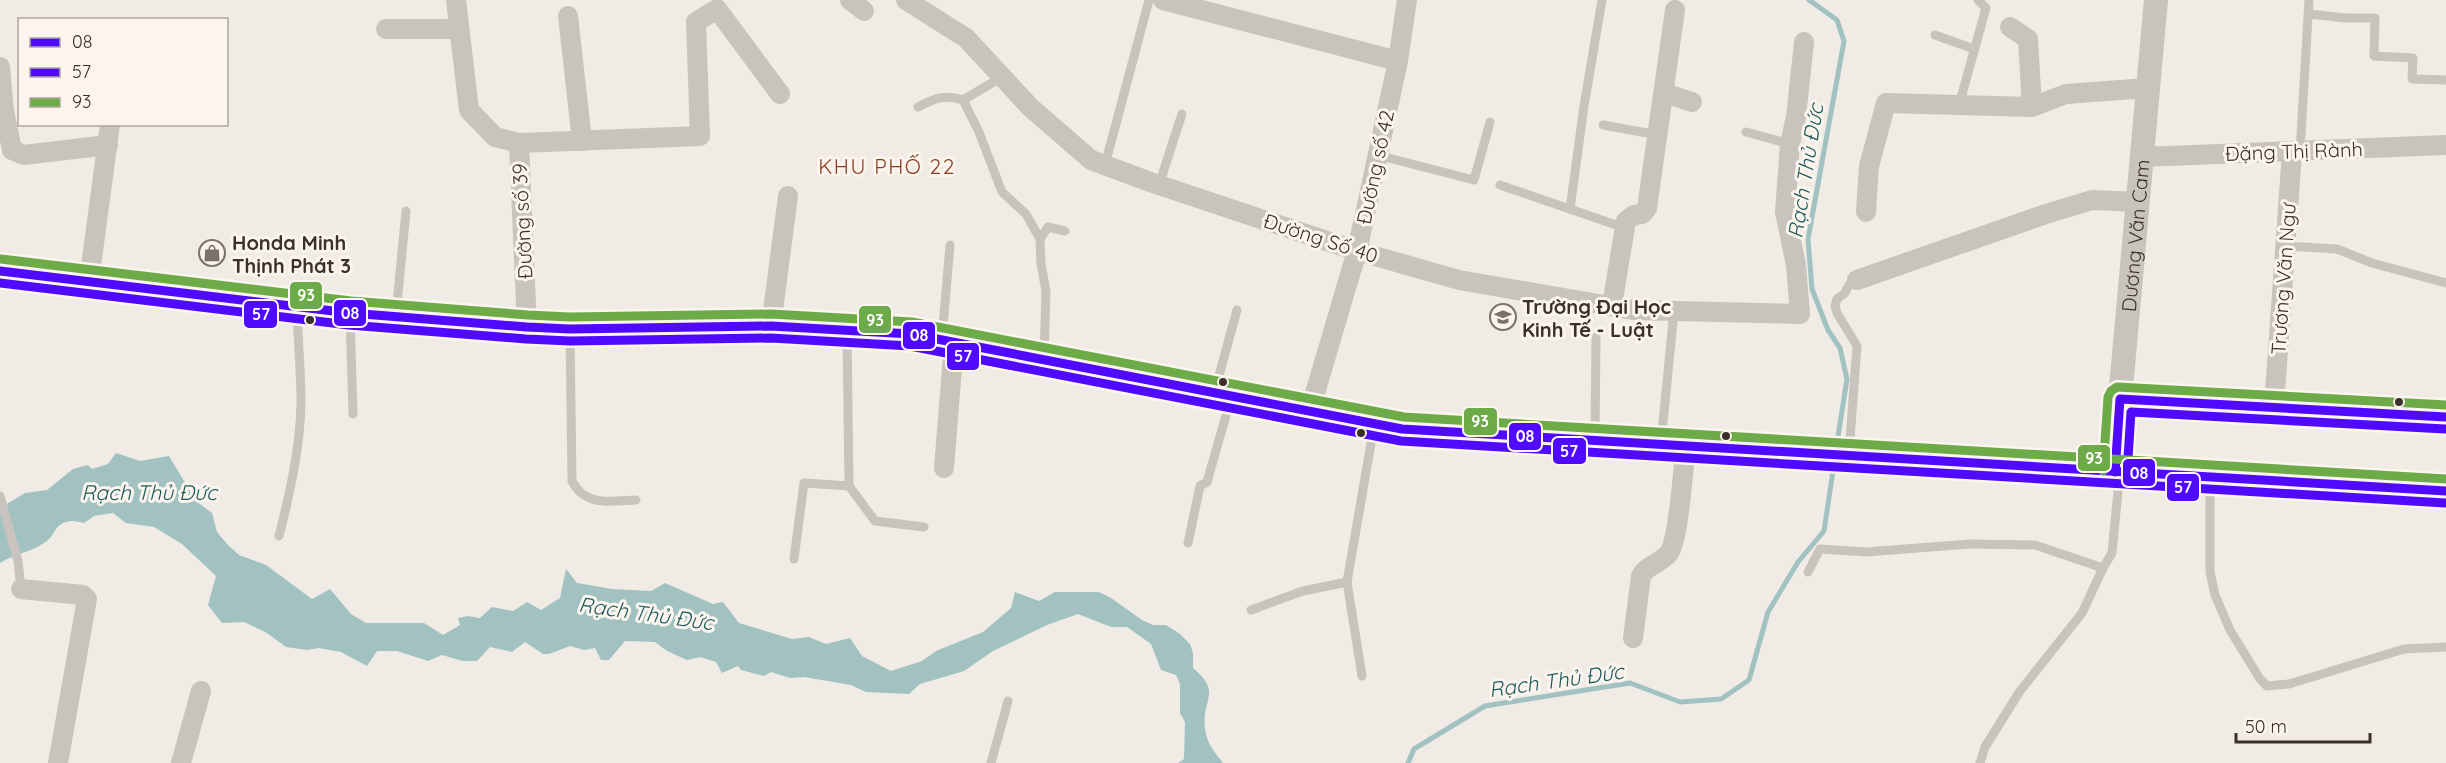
<svg xmlns="http://www.w3.org/2000/svg" width="2446" height="763" font-family="Quicksand,sans-serif">
<rect width="100%" height="100%" fill="#f0ebe5"/>
<path fill="#a1c2c1" d="M116,453L140,461L169,456L196,501L212,513L217,532L228,545L239,555L266,565L312,599L330,589L351,614L366,623H424L443,635L460,625L458,618L468,616L480,618L492,607L513,611L527,602L541,610L560,598L566,569L577,583L612,589L651,591L665,583L713,604L723,602L739,623L792,639L809,637L826,644L850,638L862,656L891,671L922,661L936,651L983,632L1011,608L1015,592L1039,601L1055,592H1099L1111,598L1142,620L1153,625H1166L1180,634L1190,644L1193,653V668C1223,693 1201,699 1205,729C1207,744 1214,751 1223,763H1178L1184,759L1185,722L1180,713V684L1176,675L1161,670L1151,644L1127,627H1111L1078,614L1047,625L993,651L964,671L920,684L909,694L866,692L851,685L804,677L790,678L771,672L764,676L741,670L738,666L722,673L716,662L700,657L687,660L667,651L655,642L625,641L609,660H601L595,648L584,650L570,646L549,654H543L525,642L512,652L490,647L477,661H463L442,655L428,661L397,651H377L367,666L341,652L319,648L307,650L286,647L267,633L244,622L222,623L208,605L216,576L182,544L154,527L126,523L113,513L94,516L84,523C76,521 68,519 60,525C55,528 53,536 48,540C34,552 15,553 0,563V508L25,493L47,490L73,469L88,465L92,469L108,464Z"/>
<g fill="none" stroke-linecap="round" stroke-linejoin="round">
<g stroke="#a1c2c1" stroke-width="5">
<polyline points="1809,0 1837,20 1844,41 1808,239 1812,289 1828,330 1840,348 1847,379 1836,449"/>
<polyline points="1408,763 1414,749 1485,706 1630,683 1680,702 1721,699 1749,680 1768,612 1798,562 1824,531 1834,464"/>
</g>
<g stroke="#c9c3be" stroke-width="9">
<polyline points="2309,14 2345,18 2375,18 2374,56 2413,58 2412,79 2446,80"/>
<polyline points="1935,35 1974,49"/>
<polyline points="1002,77 963,100 979,132 1002,192 1026,214 1040,239 1041,264 1046,291 1044,357"/>
<polyline points="1959,105 1986,8 1978,0"/>
<path d="M918,107C935,98 945,94 963,100"/>
<polyline points="1603,125 1658,135"/>
<polyline points="1746,132 1790,144"/>
<polyline points="2300,152 2309,0"/>
<polyline points="1377,155 1474,180 1490,122"/>
<polyline points="1105,165 1149,0"/>
<polyline points="1159,185 1182,114"/>
<polyline points="1500,185 1625,228"/>
<polyline points="1570,209 1584,106 1602,0"/>
<polyline points="1040,239 1048,227 1065,231"/>
<polyline points="2285,246 2337,249 2372,263 2446,283"/>
<polyline points="396,314 406,211"/>
<polyline points="350,315 353,414"/>
<path d="M570,331L572,481C585,507 612,501 636,500"/>
<polyline points="942,338 950,245"/>
<polyline points="1215,390 1237,310"/>
<polyline points="1595,439 1596,337"/>
<polyline points="1661,443 1674,311"/>
<polyline points="1849,453 1857,346 1837,313 1835,306 1837,299 1845,293 1849,285 1857,280"/>
<polyline points="2210,480 2210,572 2215,595 2230,630 2260,679 2267,686 2289,684 2404,649 2446,647"/>
<polyline points="849,486 875,521 924,527"/>
<polyline points="0,496 18,561 21,589"/>
<path d="M279,536C290,493 300,448 301,403C301,372 298,341 297,310"/>
<polyline points="1188,543 1200,486 1207,482 1231,398"/>
<polyline points="794,559 804,483 849,486 847,332"/>
<polyline points="1808,572 1820,549 1866,552 1970,544 2035,545 2103,568"/>
<polyline points="1251,610 1303,591 1347,582"/>
<polyline points="1362,676 1347,582 1374,426"/>
<polyline points="991,763 1008,701"/>
<polyline points="1980,763 1985,747 2020,691 2082,613 2103,568 2112,553 2118,491 2115,473"/>
</g>
<g stroke="#c9c3be" stroke-width="20">
<polyline points="456,0 469,110 495,137 519,143 527,327"/>
<polyline points="850,0 864,11"/>
<polyline points="906,0 966,38 1030,107 1091,160 1153,183 1357,251 1459,280 1633,310 1800,314 1796,265 1785,212 1790,144 1796,117 1804,42"/>
<polyline points="1163,0 1398,61"/>
<polyline points="568,16 582,141"/>
<polyline points="2010,27 2028,39 2032,107"/>
<polyline points="386,29 458,29"/>
<polyline points="0,67 4,111 12,150 24,155 108,145"/>
<polyline points="1664,93 1692,102"/>
<polyline points="519,143 700,136 696,22 717,9 780,94"/>
<polyline points="2142,157 2446,145"/>
<polyline points="1866,212 1869,166 1886,103 2032,107 2066,94 2147,88"/>
<polyline points="1857,280 2046,214 2092,200 2137,202"/>
<polyline points="89,281 110,124"/>
<polyline points="1612,305 1626,221 1634,215 1642,214 1647,208 1675,10"/>
<polyline points="771,326 788,196"/>
<polyline points="2274,406 2292,152"/>
<polyline points="1310,410 1357,251 1398,61 1407,0"/>
<polyline points="944,468 954,343"/>
<polyline points="21,589 83,595 87,599 58,763"/>
<path d="M1633,638L1641,576C1647,565 1661,563 1669,553C1679,539 1683,467 1686,447"/>
<polyline points="181,763 201,691"/>
</g>
<path stroke="#c9c3be" stroke-width="24" id="s1" d="M2120,399L2156,0"/>
<g stroke="#bab3ae" stroke-width="27">
<polyline points="0,271 350,313 527,327 570,329 771,326 911,334 1402,429 2446,491"/>
<polyline points="2115,472 2120,399 2446,417"/>
</g>
<defs>
<g id="bus-1">
<polyline points="0,271 350,313 527,327 570,329 771,326 911,334 1402,429 2446,491"/>
<polyline points="2115,472 2120,399 2446,417"/>
</g>
<g id="bus-2">
<polyline points="0,283 349,325 526,339 570,341 771,338 910,346 1401,441 2445,503"/>
<polyline points="2127,473 2131,412 2445,429"/>
</g>
<g id="bus-3">
<polyline points="1,259 351,301 528,315 570,317 771,314 912,322 1404,417 2446,479"/>
<polyline points="2103,471 2108,397 2111,391 2117,387 2446,405"/>
</g>
</defs>
<use href="#bus-1" stroke="#fbf5ee" stroke-width="14"/>
<use href="#bus-2" stroke="#fbf5ee" stroke-width="14"/>
<use href="#bus-3" stroke="#fbf5ee" stroke-width="14"/>
<use href="#bus-1" stroke="#4f0aff" stroke-width="9"/>
<use href="#bus-2" stroke="#4f0aff" stroke-width="9"/>
<use href="#bus-3" stroke="#6daa48" stroke-width="9"/>
</g>
<defs>
<symbol id="shop-ring" viewBox="-11 -11 22 22"><circle r="9.5" fill="#fbf5ee" stroke="#7a716c" stroke-width="1.5"/><path d="M-5-2.5h2.3a2.7 3.5 0 0 1 5.4 0H5L5.5 6h-11ZM-1.5-2.5h3a1.5 2.3 0 0 0-3 0Z" fill="#7a716c"/></symbol>
<symbol id="school-ring" viewBox="-11 -11 22 22"><circle r="9.5" fill="#fbf5ee" stroke="#7a716c" stroke-width="1.5"/><path d="M0-5L7-2L0 1L-7-2ZM-4 1L0 2.5L4 1V4Q0 6-4 4Z" fill="#7a716c"/></symbol>
</defs>
<g fill-rule="evenodd">
<use href="#shop-ring" x="197" y="238" width="30" height="30"/>
<use href="#school-ring" x="1488" y="302" width="30" height="30"/>
</g>
<g fill="#3b302b" stroke="#fbf5ee" stroke-width="2">
<circle cx="310" cy="320" r="5"/>
<circle cx="1223" cy="382" r="5"/>
<circle cx="2399" cy="402" r="5"/>
<circle cx="1361" cy="433" r="5"/>
<circle cx="1726" cy="436" r="5"/>
</g>
<g text-anchor="middle" dominant-baseline="central" stroke-width="6" stroke-linejoin="round" paint-order="stroke">
<g font-size="20" fill="#3b302b" stroke="#fbf5ee">
<text transform="translate(2294 151) rotate(-2)">Đặng Thị Rành</text>
<text transform="translate(1375 167) rotate(-78)">Đường số 42</text>
<text transform="translate(522 221) rotate(-93)">Đường số 39</text>
<text stroke="none"><textPath href="#s1" startOffset="164">Dương Văn Cam</textPath></text>
<text transform="translate(1321 238) rotate(18)">Đường Số 40</text>
<text transform="translate(2283 279) rotate(-86)">Trương Văn Ngư</text>
</g>
<g font-size="20" font-weight="bold" fill="#3b302b" stroke="#fbf5ee" text-anchor="start">
<text x="232" y="242">Honda Minh<tspan x="232" dy="23">Thịnh Phát 3</tspan></text>
<text x="1522" y="306">Trường Đại Học<tspan x="1522" dy="23">Kinh Tế - Luật</tspan></text>
</g>
<g font-size="21" letter-spacing="1.5" fill="#8c3b22" stroke="#fbf5ee">
<text x="887" y="166">KHU PHỐ 22</text>
</g>
<g font-size="21" font-style="italic" fill="#1f5a5e" stroke="#fbf5ee">
<text transform="translate(1805 171) rotate(-81)">Rạch Thủ Đức</text>
<text x="149" y="492">Rạch Thủ Đức</text>
<text transform="translate(646 613) rotate(8)">Rạch Thủ Đức</text>
<text transform="translate(1556 680) rotate(-8)">Rạch Thủ Đức</text>
</g>
</g>
<g stroke="#fbf5ee" stroke-width="2">
<rect x="289" y="281" width="34" height="29" rx="6" fill="#6daa48"/>
<rect x="333" y="299" width="34" height="28" rx="6" fill="#4f0aff"/>
<rect x="243" y="300" width="35" height="29" rx="6" fill="#4f0aff"/>
<rect x="858" y="305" width="34" height="29" rx="6" fill="#6daa48"/>
<rect x="902" y="321" width="34" height="29" rx="6" fill="#4f0aff"/>
<rect x="946" y="342" width="34" height="29" rx="6" fill="#4f0aff"/>
<rect x="1463" y="407" width="35" height="29" rx="6" fill="#6daa48"/>
<rect x="1508" y="422" width="34" height="29" rx="6" fill="#4f0aff"/>
<rect x="1552" y="437" width="35" height="28" rx="6" fill="#4f0aff"/>
<rect x="2077" y="444" width="34" height="28" rx="6" fill="#6daa48"/>
<rect x="2122" y="458" width="34" height="29" rx="6" fill="#4f0aff"/>
<rect x="2166" y="473" width="34" height="29" rx="6" fill="#4f0aff"/>
</g>
<g font-size="16" text-anchor="middle" font-weight="bold" fill="#fff">
<text x="306" y="301">93</text>
<text x="350" y="319">08</text>
<text x="261" y="320">57</text>
<text x="875" y="326">93</text>
<text x="919" y="341">08</text>
<text x="963" y="362">57</text>
<text x="1480" y="427">93</text>
<text x="1525" y="442">08</text>
<text x="1569" y="457">57</text>
<text x="2094" y="464">93</text>
<text x="2139" y="479">08</text>
<text x="2183" y="493">57</text>
</g>
<rect x="18" y="18" width="210" height="108" fill="#fbf5ee" stroke="#aea6a0" stroke-width="1.5"/>
<rect x="30" y="38" width="30" height="9" fill="#4f0aff" stroke="#aea6a0" stroke-width="1.5"/>
<text x="72" y="48" font-size="18" fill="#3b302b">08</text>
<rect x="30" y="68" width="30" height="9" fill="#4f0aff" stroke="#aea6a0" stroke-width="1.5"/>
<text x="72" y="78" font-size="18" fill="#3b302b">57</text>
<rect x="30" y="98" width="30" height="9" fill="#6daa48" stroke="#aea6a0" stroke-width="1.5"/>
<text x="72" y="108" font-size="18" fill="#3b302b">93</text>
<path d="M2236 733v9h134v-9" fill="none" stroke="#3b302b" stroke-width="3"/>
<text x="2245" y="733" font-size="18" fill="#3b302b" stroke="#fbf5ee" stroke-width="4.5" paint-order="stroke">50 m</text>
</svg>
